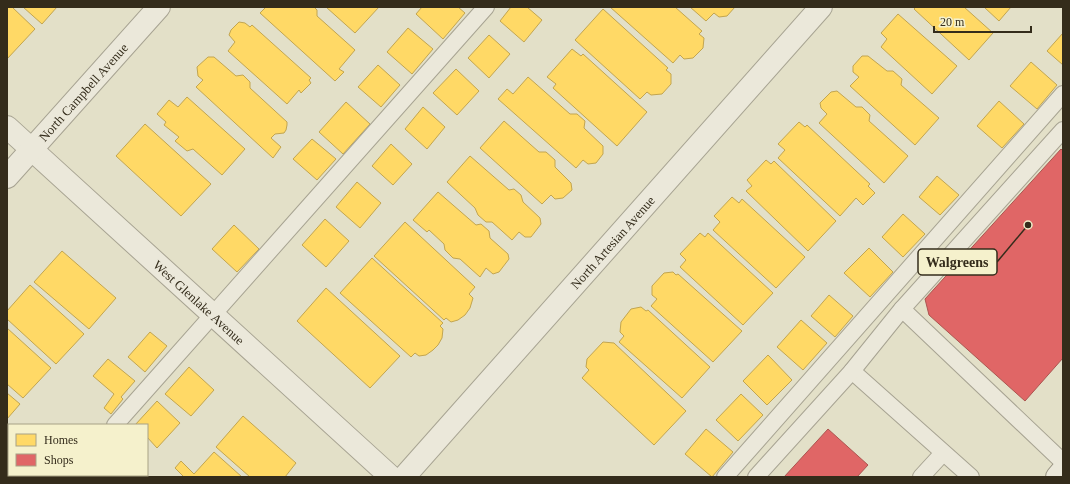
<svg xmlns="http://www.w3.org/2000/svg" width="1070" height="484" font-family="'Times New Roman',serif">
<rect width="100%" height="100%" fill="#e3e0c8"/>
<g fill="#ffd966" stroke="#c2a550">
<polygon points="7,7 12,7 35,29 7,59"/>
<polygon points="23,7 57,7 42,24"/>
<polygon points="266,7 314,7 317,10 317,16 355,50 339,69 344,72 335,81 260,13"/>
<polygon points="326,7 379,7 355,33"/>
<polygon points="422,7 458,7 465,13 443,39 416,14"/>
<polygon points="511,7 527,7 542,20 524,42 500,21"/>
<polygon points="610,7 675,7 702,31 699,34 704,38 703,48 693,58 684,59 680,55 673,63"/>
<polygon points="690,7 735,7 727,16 719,17 714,13 706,21"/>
<polygon points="916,7 964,7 993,33 969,60 914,9"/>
<polygon points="984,7 1011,7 999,21"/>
<polygon points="603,9 668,68 666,70 671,74 671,84 662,94 651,95 647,92 640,99 575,40"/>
<polygon points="898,14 957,66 932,94 881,47 887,39 881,33"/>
<polygon points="239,22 245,23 250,27 252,25 311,78 309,80 311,83 301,93 299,90 287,104 228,51 235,42 229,35 231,30"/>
<polygon points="408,28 433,49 412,74 387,52"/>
<polygon points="1063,33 1063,65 1047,51"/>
<polygon points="489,35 510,54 489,78 468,58"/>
<polygon points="572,49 581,56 583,54 647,112 617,146 553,88 556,84 547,77"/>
<polygon points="862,56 868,56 887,71 893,71 902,79 901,85 939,118 915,145 850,86 859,77 853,72 853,66"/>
<polygon points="208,57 214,57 236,76 243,75 250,82 250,88 287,122 287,125 286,130 284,133 275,134 271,138 281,147 273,158 196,87 203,80 198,76 197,67"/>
<polygon points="1031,62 1057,85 1037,109 1010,86"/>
<polygon points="378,65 400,85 381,107 358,87"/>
<polygon points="456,69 479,91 457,115 433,93"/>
<polygon points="528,77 570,114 577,114 585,121 584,128 603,146 603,154 596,163 588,164 583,160 576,168 498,99 507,89 513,94"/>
<polygon points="837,91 856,107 862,107 870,115 869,121 908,156 884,183 819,123 827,114 821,108 820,103 831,92"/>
<polygon points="187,97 245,149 222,175 193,149 187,151 175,141 179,137 164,125 166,122 157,114 169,100 178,107"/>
<polygon points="999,101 1024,124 1002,148 977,126"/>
<polygon points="346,102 370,124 343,154 319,132"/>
<polygon points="423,107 445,127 427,149 405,129"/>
<polygon points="504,121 539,152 546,152 555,160 555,167 571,183 572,190 563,198 555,199 551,195 542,204 480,148"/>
<polygon points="799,122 805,127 807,125 870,184 868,186 875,193 863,205 856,198 840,216 778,158 785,150 778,144"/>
<polygon points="145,124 211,184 181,216 116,156"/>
<polygon points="312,139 336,159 317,180 293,159"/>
<polygon points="391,144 412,164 393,185 372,166"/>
<polygon points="470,156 509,190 514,189 521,195 523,202 540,218 541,224 531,237 525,237 519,232 512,240 492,222 486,222 478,215 475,208 447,182"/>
<polygon points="766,160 771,164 774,161 836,221 808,251 746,191 752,186 747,180"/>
<polygon points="937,176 959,195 940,215 919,197"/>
<polygon points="357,182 381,203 360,228 336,207"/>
<polygon points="438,192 476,225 481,224 489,231 490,238 508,254 509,259 499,272 493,274 486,268 480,277 460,259 453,258 445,250 444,244 429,230 427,232 413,220"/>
<polygon points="732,197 739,203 742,199 805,257 776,288 713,230 720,222 714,216"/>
<polygon points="903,214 925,234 903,257 882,237"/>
<polygon points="325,219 349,241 326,267 302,245"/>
<polygon points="405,222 475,287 469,294 473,298 470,308 465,315 458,320 451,322 446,318 444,320 374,256"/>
<polygon points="234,225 259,249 237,272 212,249"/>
<polygon points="700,233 705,237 708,233 773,293 743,325 680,267 686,260 680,254"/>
<polygon points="869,248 893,272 870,297 844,273"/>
<polygon points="62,251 116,298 89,329 34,282"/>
<polygon points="372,258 443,323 440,326 443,329 442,338 438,345 433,350 426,355 419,356 415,353 411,357 340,293"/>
<polygon points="673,272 676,275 678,274 742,331 713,362 651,306 657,299 652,295 652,286 664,273"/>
<polygon points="30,285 84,334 56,364 7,319 7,311"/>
<polygon points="326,288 400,356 370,388 297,321"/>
<polygon points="829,295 853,316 835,337 811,316"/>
<polygon points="641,307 646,311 648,310 710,367 682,398 619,342 624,336 620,332 621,322 631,309"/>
<polygon points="801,320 827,343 803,370 777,347"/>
<polygon points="7,328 51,368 23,398 7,384"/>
<polygon points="150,332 167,346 145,372 128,357"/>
<polygon points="603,342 614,343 686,411 654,445 582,378 589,370 586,367 587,359"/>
<polygon points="768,355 792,380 767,405 743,381"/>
<polygon points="108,359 135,381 121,397 123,399 111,414 104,408 114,394 93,376"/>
<polygon points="189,367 214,390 191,416 165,394"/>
<polygon points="7,393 20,404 7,419"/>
<polygon points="741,394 763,415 738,441 716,420"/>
<polygon points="157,401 180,423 157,448 147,437 147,425 135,425"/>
<polygon points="243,416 296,463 285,477 250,477 216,447"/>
<polygon points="706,429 733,452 712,477 685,454"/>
<polygon points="214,452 242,477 184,477 175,468 181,461 194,474"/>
</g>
<g fill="#e06666" stroke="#ac5550">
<polygon points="1061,149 1063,151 1063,358 1025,401 929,315 925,299"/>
<polygon points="828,429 868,465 857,477 784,477"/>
</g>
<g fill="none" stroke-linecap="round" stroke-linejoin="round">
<defs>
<g id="lane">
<polyline points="1063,130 902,309 1063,462"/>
<polyline points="902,309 852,371 971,477"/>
<polyline points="115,425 486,7"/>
<polyline points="69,477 71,475"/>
<polyline points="725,477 1063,94"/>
<polyline points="756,477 852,371"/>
<polyline points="921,477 943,453"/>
</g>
<g id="street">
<path id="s1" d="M7,127L391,477"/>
<path id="s2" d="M7,177L159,7"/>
<path id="s3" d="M404,477L821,7"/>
</g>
<polyline id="secondary" points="1057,477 1063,470"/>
</defs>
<use href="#lane" stroke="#a7a392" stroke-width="18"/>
<use href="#street" stroke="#a7a392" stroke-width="24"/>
<use href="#secondary" stroke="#979282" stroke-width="24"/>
<use href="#lane" stroke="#ebe8da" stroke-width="16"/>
<use href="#street" stroke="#ebe8da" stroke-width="22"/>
<use href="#secondary" stroke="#ebe8da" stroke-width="22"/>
</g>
<g text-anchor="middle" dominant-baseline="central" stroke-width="4" stroke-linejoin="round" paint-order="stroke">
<g font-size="13" fill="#342c1b" stroke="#f5f1cc">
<text stroke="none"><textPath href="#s2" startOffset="114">North Campbell Avenue</textPath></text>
<text stroke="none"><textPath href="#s3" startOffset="314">North Artesian Avenue</textPath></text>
<text stroke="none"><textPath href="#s1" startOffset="260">West Glenlake Avenue</textPath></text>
</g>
</g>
<path fill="none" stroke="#342c1b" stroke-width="1.5" d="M1028 225L997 262"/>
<circle fill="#342c1b" stroke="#f5f1cc" stroke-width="1.5" cx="1028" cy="225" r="4"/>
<rect fill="#f5f1cc" stroke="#342c1b" stroke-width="1.5" x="918" y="249" width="79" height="26" rx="4"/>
<g font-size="14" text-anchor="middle" font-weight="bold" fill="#342c1b">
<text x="957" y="267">Walgreens</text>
</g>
<rect width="1070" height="484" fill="none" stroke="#342c1b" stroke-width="16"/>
<rect x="8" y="424" width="140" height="52" fill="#f5f1cc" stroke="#a8a285"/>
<rect x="16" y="434" width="20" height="12" fill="#ffd966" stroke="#a8a285"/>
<text x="44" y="444" font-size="12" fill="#342c1b">Homes</text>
<rect x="16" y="454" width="20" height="12" fill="#e06666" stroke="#a8a285"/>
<text x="44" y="464" font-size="12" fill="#342c1b">Shops</text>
<path d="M934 26v6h97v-6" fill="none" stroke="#342c1b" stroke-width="2"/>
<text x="940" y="26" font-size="12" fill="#342c1b" stroke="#f5f1cc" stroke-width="3" paint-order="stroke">20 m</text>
</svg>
